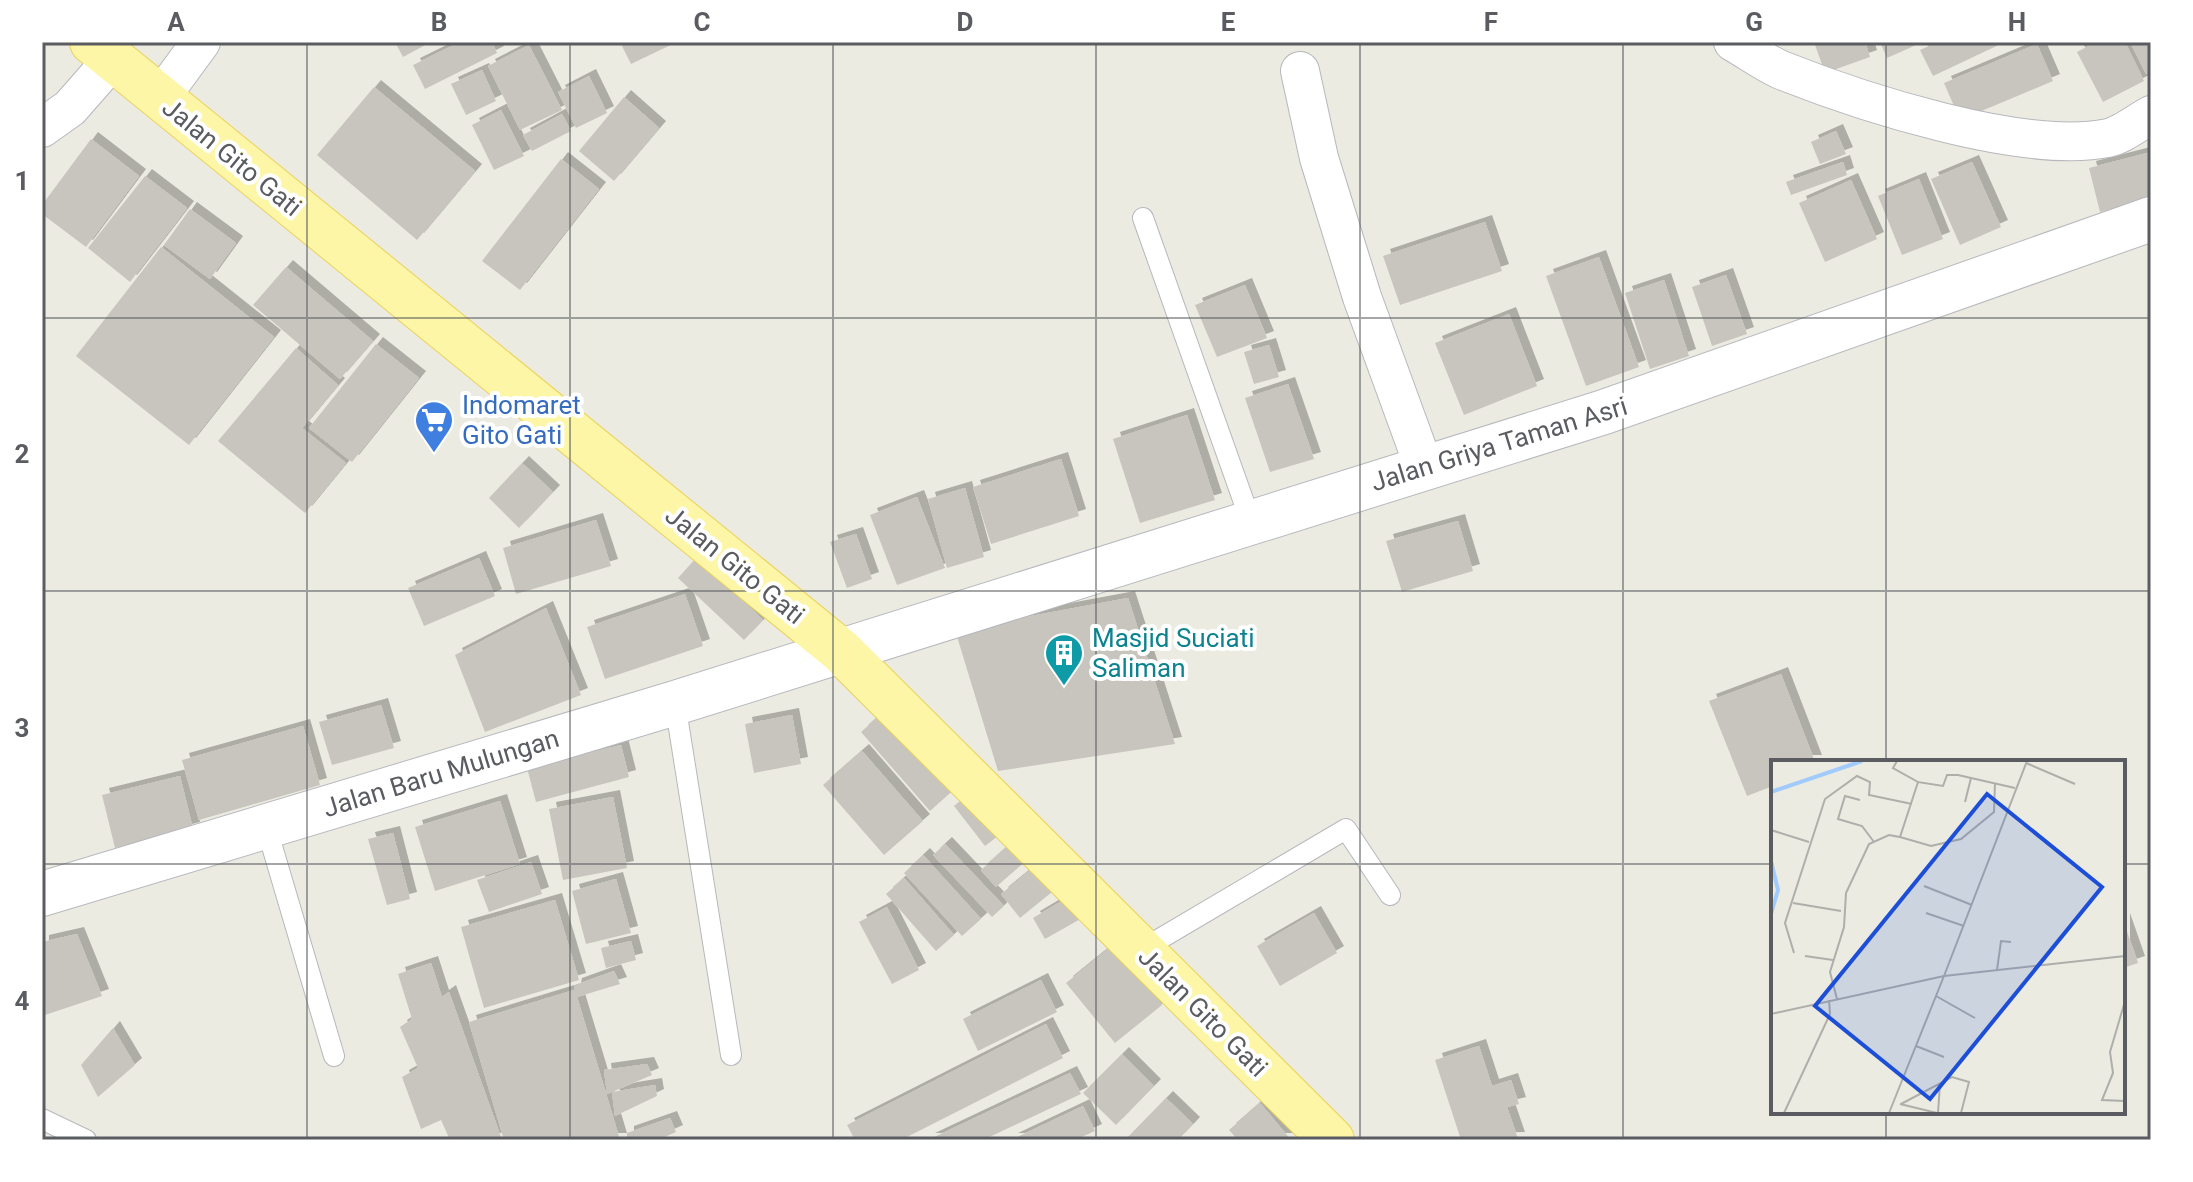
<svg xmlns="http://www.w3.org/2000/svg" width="2193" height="1182" font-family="Roboto,sans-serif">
<defs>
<filter id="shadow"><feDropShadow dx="7" dy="-7" stdDeviation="0" flood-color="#0004"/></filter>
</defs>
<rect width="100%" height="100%" fill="#ecebe1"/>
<g fill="#c8c5be" filter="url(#shadow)">
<polygon points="395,42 431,42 403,57"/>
<polygon points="460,42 492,42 497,53 425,89 413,65"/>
<polygon points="620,42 677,42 631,64"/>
<polygon points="1814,42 1865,42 1870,57 1825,73"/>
<polygon points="1880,42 1923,42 1887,58"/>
<polygon points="1938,42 2005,42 1933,76 1920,50"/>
<polygon points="2096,42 2125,42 2144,81 2103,102 2077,52"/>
<polygon points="2130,42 2151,42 2151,71 2146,74"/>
<polygon points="2037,44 2053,81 1960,120 1944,83"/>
<polygon points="529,45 562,110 520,130 488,66"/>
<polygon points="482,70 496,101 466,115 451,84"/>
<polygon points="589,76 607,113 576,128 558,92"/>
<polygon points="374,87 475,171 417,240 317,155"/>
<polygon points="624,97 659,128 614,181 579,151"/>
<polygon points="501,110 524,156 494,170 472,125"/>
<polygon points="562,114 571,131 532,151 523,135"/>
<polygon points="1836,131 1846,154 1820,164 1811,142"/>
<polygon points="91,139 139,176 86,247 42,214 42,205"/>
<polygon points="2151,152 2151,199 2100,212 2089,168"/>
<polygon points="561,159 599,189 520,290 482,261"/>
<polygon points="1843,162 1847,175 1791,195 1786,182"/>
<polygon points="1972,162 2001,227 1960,245 1931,179"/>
<polygon points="145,176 187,208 130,282 88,248"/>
<polygon points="1919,179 1943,239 1902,255 1878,196"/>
<polygon points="1851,180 1877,239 1825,262 1799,203"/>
<polygon points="190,209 236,243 210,279 164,245"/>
<polygon points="1485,222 1502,271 1400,305 1383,256"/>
<polygon points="161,247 274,337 189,445 76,356"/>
<polygon points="1599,257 1639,367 1586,386 1546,276"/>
<polygon points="286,267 373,341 340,379 253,305"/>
<polygon points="1726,275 1747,334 1712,346 1692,287"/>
<polygon points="1664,280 1689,356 1650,369 1625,293"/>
<polygon points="1245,285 1267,338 1217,357 1195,305"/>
<polygon points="1509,314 1537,386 1464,415 1435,343"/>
<polygon points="376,344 419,378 352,462 309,428"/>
<polygon points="1269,345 1279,377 1254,384 1244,352"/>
<polygon points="296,348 338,385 302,428 346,463 305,513 218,441"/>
<polygon points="1288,384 1314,459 1270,472 1245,398"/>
<polygon points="1187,415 1215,500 1140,523 1113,439"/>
<polygon points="1061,459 1079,516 991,544 973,487"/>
<polygon points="522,463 553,492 519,528 489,498"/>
<polygon points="965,488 984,557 947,568 928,499"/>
<polygon points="917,497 945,568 897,585 870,515"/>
<polygon points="596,520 611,566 516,594 503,548"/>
<polygon points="1458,521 1473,571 1402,592 1386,541"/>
<polygon points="856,534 872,579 847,588 830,542"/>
<polygon points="697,557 763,620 744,640 678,578"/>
<polygon points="479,558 495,596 424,626 408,588"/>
<polygon points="685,594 703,646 605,679 587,627"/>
<polygon points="1128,598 1175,744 998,771 955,630"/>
<polygon points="546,608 581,695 485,732 455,655"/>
<polygon points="1781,674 1815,762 1773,762 1773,786 1747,796 1709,701"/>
<polygon points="381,705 394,748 332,765 319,722"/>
<polygon points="889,707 958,786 930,811 861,732"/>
<polygon points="792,715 801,764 754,773 745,724"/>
<polygon points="303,726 320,785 199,820 182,760"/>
<polygon points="621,745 629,777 536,802 527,768"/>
<polygon points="862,751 923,821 884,855 823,785"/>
<polygon points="180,776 193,829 115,848 102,795"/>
<polygon points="974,789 1006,830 985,846 954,806"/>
<polygon points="613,797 627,868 563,880 549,809"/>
<polygon points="500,801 520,864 435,891 415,827"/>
<polygon points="393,833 410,899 387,905 368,839"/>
<polygon points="1012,842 1027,860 996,887 981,870"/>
<polygon points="945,844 1004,906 992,917 933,855"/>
<polygon points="923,855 981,919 962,936 904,873"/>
<polygon points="531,862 542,894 489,912 477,880"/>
<polygon points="1033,868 1052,892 1020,918 1001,894"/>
<polygon points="904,878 954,935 936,951 886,894"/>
<polygon points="616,879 631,933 586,944 572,891"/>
<polygon points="1072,895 1084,917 1045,939 1033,918"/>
<polygon points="555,900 579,980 484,1008 461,927"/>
<polygon points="887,907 919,970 892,984 859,922"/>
<polygon points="1314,913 1337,953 1280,986 1257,946"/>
<polygon points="2123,920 2138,963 2123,968"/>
<polygon points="77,934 102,996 42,1016 42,942"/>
<polygon points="631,941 636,960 606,968 601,948"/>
<polygon points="1113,945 1162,1005 1115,1043 1066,983"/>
<polygon points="431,963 442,997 449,992 502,1140 450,1140 441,1120 421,1129 402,1077 418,1068 400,1027 412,1019 398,974"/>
<polygon points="614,971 620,984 577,997 620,1140 504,1140 469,1022 574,990 575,985"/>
<polygon points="1041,980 1057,1012 978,1051 963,1019"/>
<polygon points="1046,1024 1063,1058 901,1140 855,1140 847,1125"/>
<polygon points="113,1028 135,1065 98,1097 81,1065"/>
<polygon points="1479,1046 1492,1086 1511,1080 1519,1104 1507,1107 1518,1139 1461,1140 1435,1060"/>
<polygon points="1122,1054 1154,1086 1116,1125 1083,1093"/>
<polygon points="647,1064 652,1075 607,1094 604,1070"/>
<polygon points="1070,1073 1081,1094 983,1140 928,1140"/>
<polygon points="655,1085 657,1096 615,1116 612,1092"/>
<polygon points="1166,1098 1193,1124 1178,1140 1125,1140"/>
<polygon points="1260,1103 1291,1140 1238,1140 1229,1130"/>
<polygon points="1083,1106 1095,1131 1075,1140 1011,1140"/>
<polygon points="670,1118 676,1132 658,1140 627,1140 627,1133"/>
</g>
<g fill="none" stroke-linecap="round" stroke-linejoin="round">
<defs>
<g id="lane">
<polyline points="1143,218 1251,522"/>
<polyline points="675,703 731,1055"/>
<polyline points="266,826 334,1056"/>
<polyline points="1141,950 1346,829 1390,895"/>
<polyline points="42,1119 86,1140"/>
</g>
<g id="street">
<path d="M1733,42C1749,51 1765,63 1781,70C1861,102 2024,155 2108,138C2122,135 2138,122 2151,115"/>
<polyline points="1300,71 1319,158 1362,297 1424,467"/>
<polyline points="160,98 201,42"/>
<polyline points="42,128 70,108 113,59"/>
</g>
<polyline id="secondary" points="42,894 675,703 1604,412 2151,219"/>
<polyline id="primary" points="92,42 841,651 1332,1140"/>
</defs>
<use href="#lane" stroke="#b7b8bd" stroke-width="22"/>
<use href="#street" stroke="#b7b8bd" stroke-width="40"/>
<use href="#secondary" stroke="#b7b9bf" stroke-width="46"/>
<use href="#primary" stroke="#ecd15a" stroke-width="46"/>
<use href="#lane" stroke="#fff" stroke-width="20"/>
<use href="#street" stroke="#fff" stroke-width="38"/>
<use href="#secondary" stroke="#fff" stroke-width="44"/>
<use href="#primary" stroke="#fcf6a6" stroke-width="44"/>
</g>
<path fill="none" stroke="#5a5c61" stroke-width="2" stroke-opacity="0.55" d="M307,42V1140M570,42V1140M833,42V1140M1096,42V1140M1360,42V1140M1623,42V1140M1886,42V762M42,318H2151M42,591H2151M42,864H1773M2123,864H2151M1886,1112V1140"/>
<defs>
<symbol id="supermarket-pin" viewBox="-11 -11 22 30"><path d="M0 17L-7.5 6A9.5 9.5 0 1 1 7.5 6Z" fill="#3f7fe0" stroke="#fff"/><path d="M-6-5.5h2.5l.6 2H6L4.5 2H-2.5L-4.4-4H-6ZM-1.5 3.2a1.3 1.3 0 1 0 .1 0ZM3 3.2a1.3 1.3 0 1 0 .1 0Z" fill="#fff"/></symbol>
<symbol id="building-pin" viewBox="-11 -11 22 30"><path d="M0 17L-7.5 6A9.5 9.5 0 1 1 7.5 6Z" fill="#0f9aa8" stroke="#fff"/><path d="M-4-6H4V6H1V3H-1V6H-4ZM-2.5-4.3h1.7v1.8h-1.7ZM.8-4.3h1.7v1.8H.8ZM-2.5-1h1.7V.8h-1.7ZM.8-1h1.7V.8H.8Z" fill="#fff"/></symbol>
</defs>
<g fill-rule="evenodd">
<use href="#supermarket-pin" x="412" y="398" width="44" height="60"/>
<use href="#building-pin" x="1042" y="631" width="44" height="60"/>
</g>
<g text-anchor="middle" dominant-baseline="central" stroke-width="8" stroke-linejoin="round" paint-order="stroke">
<g font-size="26" fill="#5a5c61" stroke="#fff">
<text transform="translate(232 157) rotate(39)">Jalan Gito Gati</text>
<text transform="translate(1499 444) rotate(-17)">Jalan Griya Taman Asri</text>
<text transform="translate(735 565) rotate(39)">Jalan Gito Gati</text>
<text transform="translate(441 773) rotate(-17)">Jalan Baru Mulungan</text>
<text transform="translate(1203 1012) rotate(45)">Jalan Gito Gati</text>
</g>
<g font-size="26" fill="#366cbe" stroke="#fff" text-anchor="start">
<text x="462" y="405">Indomaret<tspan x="462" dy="30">Gito Gati</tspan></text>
</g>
<g font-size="26" fill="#0d838f" stroke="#fff" text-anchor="start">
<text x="1092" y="638">Masjid Suciati<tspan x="1092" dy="30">Saliman</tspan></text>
</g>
</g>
<g transform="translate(1771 760)">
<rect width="354" height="354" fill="#ecebe1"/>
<path fill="none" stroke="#a1cbfc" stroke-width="4" d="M0,32L91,1M0,101L7,130L0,154"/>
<path fill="none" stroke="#aeaeaa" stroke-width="2" d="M126,1L122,8L147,22M255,3L304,24M89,40L74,36L67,59L91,66L103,82M194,42L200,18M0,70L38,82M129,77L160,86L190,79L223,52L224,23M153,126L201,145M22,143L70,151M155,153L193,166M23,193L14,163L54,39L86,16L99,22L98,35L141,44M34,196L62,200M226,210L230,181L240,182M173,216L256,1M165,236L204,258M66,239L59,212L73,167L75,133L98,84L118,75L129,77L147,22L172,26L176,15H187L244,28M354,241L339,292L342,313L331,340L354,341M0,254L173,216L354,196M145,286L173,297M129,344L166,353M130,344L181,317L198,322L190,353M13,353L59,254L58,240M118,353L173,216M167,353L169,324"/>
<path fill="#1d4ed8" fill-opacity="0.15" stroke="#1d4ed8" stroke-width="4" d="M216,34L331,127L159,339L44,246Z"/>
<rect width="354" height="354" fill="none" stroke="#5a5c61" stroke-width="4"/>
</g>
<rect width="2193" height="1182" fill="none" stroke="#ffffff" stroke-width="88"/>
<rect x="44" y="44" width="2105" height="1094" fill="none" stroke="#5a5c61" stroke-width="3"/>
<g font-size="26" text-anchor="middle" font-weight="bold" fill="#5a5c61">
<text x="176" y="31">A</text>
<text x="439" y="31">B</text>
<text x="702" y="31">C</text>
<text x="965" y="31">D</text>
<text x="1228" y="31">E</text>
<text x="1491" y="31">F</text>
<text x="1754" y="31">G</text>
<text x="2017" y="31">H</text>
<text x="22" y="190">1</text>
<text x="22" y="463">2</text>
<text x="22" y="737">3</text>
<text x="22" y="1010">4</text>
</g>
</svg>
